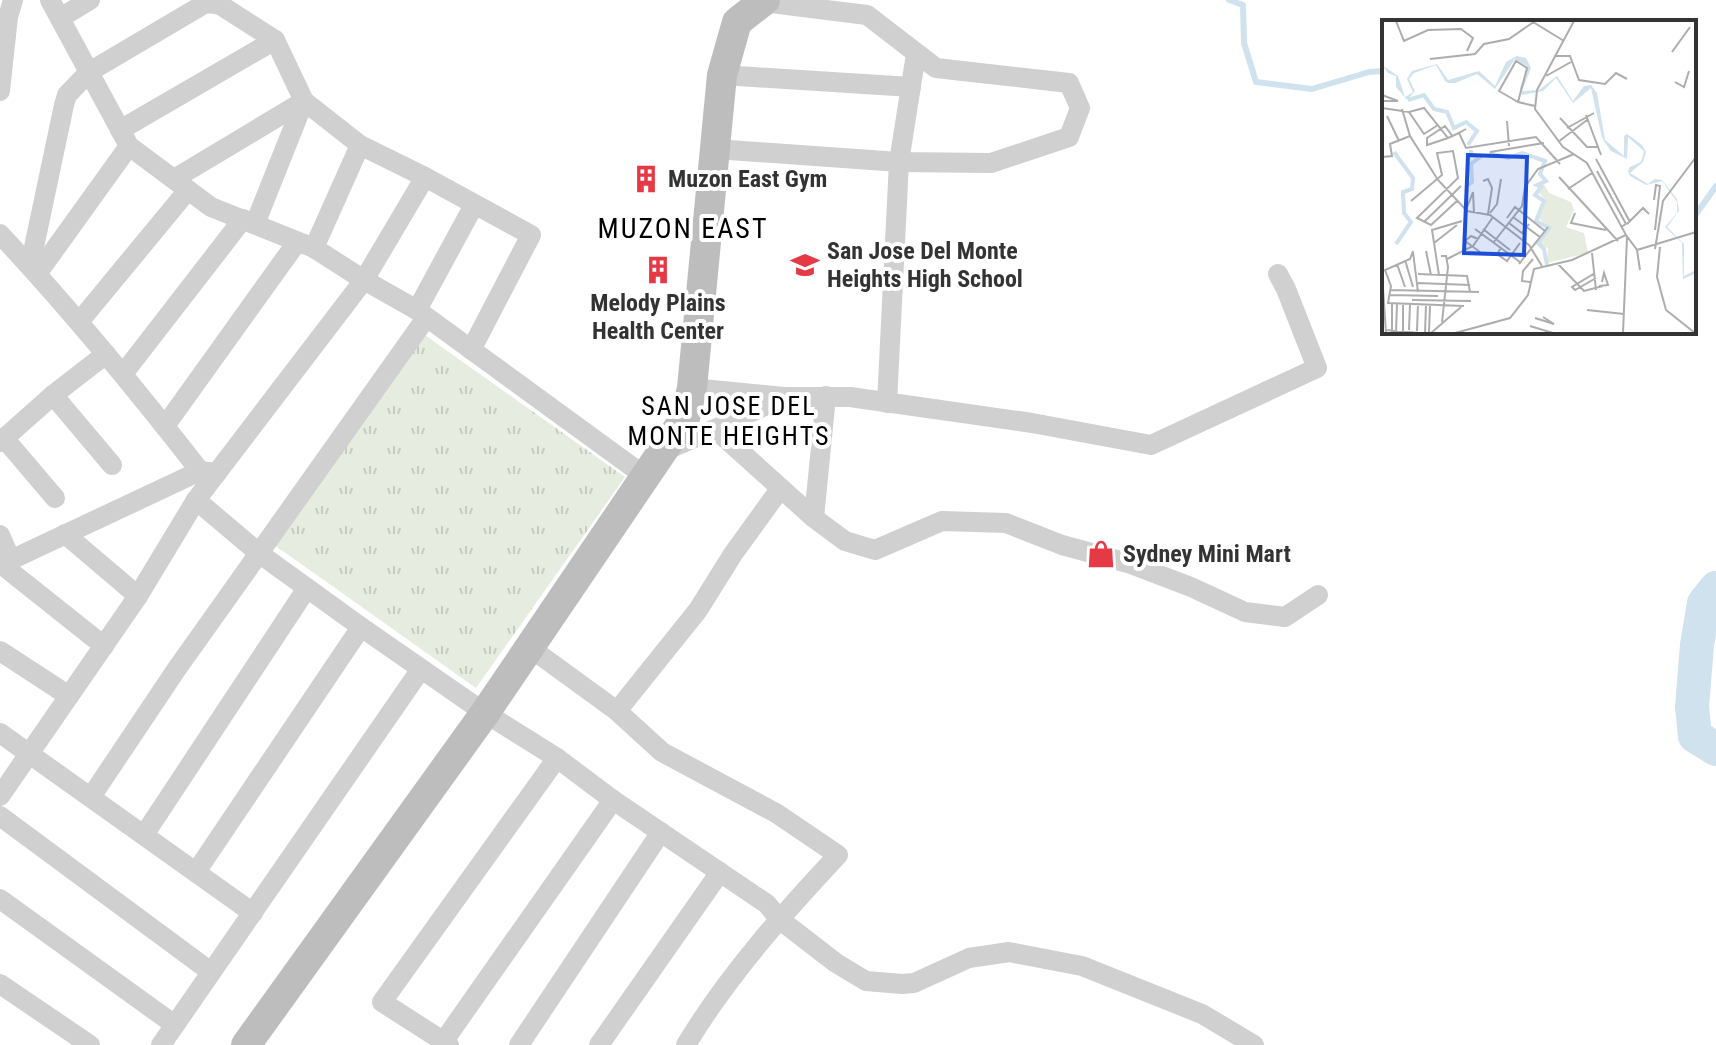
<svg xmlns="http://www.w3.org/2000/svg" width="1716" height="1045" font-family="'Roboto Condensed',sans-serif">
<defs>
<pattern id="grass-tufts" width="24" height="20" patternUnits="userSpaceOnUse" patternTransform="scale(2)"><rect width="24" height="20" fill="#e6ecdf"/><path d="M3 7l-1-3M5 7V3M7 7l1-3M15 17l-1-3M17 17v-4M19 17l1-3" fill="none" stroke="#c6cbc0"/></pattern>
</defs>
<rect width="100%" height="100%" fill="#fff"/>
<polygon fill="url(#grass-tufts)" points="422,333 625,477 476,688 273,544"/>
<g fill="none" stroke-linecap="round" stroke-linejoin="round">
<g stroke="#cfe2ee" stroke-width="6">
<polyline points="1229,0 1243,5 1244,43 1256,82 1312,89 1369,72 1384,71"/>
<polyline points="1694,217 1716,186"/>
</g>
<polyline stroke="#cfe2ee" stroke-width="34" points="1716,588 1704,603 1697,645 1692,707 1695,736 1716,749"/>
<g stroke="#d0d0d0" stroke-width="20">
<polyline points="50,0 129,146 211,207 314,248 364,280 417,310 646,477"/>
<polyline points="60,18 90,0"/>
<polyline points="722,75 911,87"/>
<polyline points="0,91 8,17 13,0"/>
<polyline points="120,130 275,40"/>
<polyline points="715,149 899,162 991,163 1069,137 1080,108 1069,83 936,68 867,15 762,2"/>
<polyline points="174,179 304,101 360,145 425,177 531,235 471,350"/>
<path d="M0,234C71,310 136,389 200,471L217,473"/>
<polyline points="314,248 360,145"/>
<polyline points="30,266 64,105 67,95 89,72 206,3 216,4 222,6 275,40 304,101 255,224"/>
<polyline points="37,274 129,146"/>
<polyline points="417,310 474,205"/>
<polyline points="79,322 188,190"/>
<polyline points="123,374 243,219"/>
<polyline points="692,388 784,397 850,397 1032,423 1151,445 1317,368 1286,289 1278,274"/>
<polyline points="53,395 112,465"/>
<polyline points="887,403 899,162 916,54"/>
<polyline points="165,426 297,242"/>
<polyline points="715,429 814,518 845,541 875,550 942,521 1006,523 1062,545 1128,563 1191,587 1245,612 1285,617 1318,595"/>
<polyline points="4,438 55,498"/>
<polyline points="0,442 53,395 106,354"/>
<polyline points="664,451 715,429 784,397"/>
<polyline points="196,500 260,554 361,627 485,713 557,758 613,800 767,904 779,919 836,963 866,981 902,984 914,983 969,958 1009,952 1082,966 1202,1014 1254,1045"/>
<polyline points="814,518 826,396"/>
<polyline points="65,534 138,596"/>
<polyline points="0,535 11,560"/>
<polyline points="0,565 200,471"/>
<polyline points="0,566 1,564 104,646"/>
<path d="M529,647L617,711L662,752L776,813L838,855C782,915 728,975 686,1045"/>
<polyline points="0,651 69,696"/>
<polyline points="617,711 698,610 733,554 780,489"/>
<polyline points="0,733 253,913"/>
<polyline points="0,796 138,596 196,500 364,280 425,177"/>
<polyline points="91,797 176,670 426,318"/>
<polyline points="0,816 211,972"/>
<polyline points="144,835 307,588"/>
<polyline points="196,872 361,627"/>
<polyline points="0,899 175,1025"/>
<polyline points="0,984 90,1045"/>
<polyline points="161,1045 421,669"/>
<polyline points="441,1045 613,800"/>
<polyline points="449,1045 382,1002 557,758"/>
<polyline points="519,1045 661,832"/>
<polyline points="599,1045 720,872"/>
</g>
<polyline stroke="#bdbdbd" stroke-width="30" points="246,1045 485,713 685,418 692,388 722,75 737,22 765,0"/>
</g>
<defs>
<symbol id="building-bare" viewBox="-9 -9 18 18"><path d="M-4-6H4V6H1V3H-1V6H-4ZM-2.5-4.3h1.7v1.8h-1.7ZM.8-4.3h1.7v1.8H.8ZM-2.5-1h1.7V.8h-1.7ZM.8-1h1.7V.8H.8Z" fill="#e63946" stroke="#fff" stroke-width="2.5" paint-order="stroke"/></symbol>
<symbol id="school-bare" viewBox="-9 -9 18 18"><path d="M0-5L7-2L0 1L-7-2ZM-4 1L0 2.5L4 1V4Q0 6-4 4Z" fill="#e63946" stroke="#fff" stroke-width="2.5" paint-order="stroke"/></symbol>
<symbol id="shop-bare" viewBox="-9 -9 18 18"><path d="M-5-2.5h2.3a2.7 3.5 0 0 1 5.4 0H5L5.5 6h-11ZM-1.5-2.5h3a1.5 2.3 0 0 0-3 0Z" fill="#e63946" stroke="#fff" stroke-width="2.5" paint-order="stroke"/></symbol>
</defs>
<g fill-rule="evenodd">
<use href="#building-bare" x="626" y="159" width="40" height="40"/>
<use href="#school-bare" x="785" y="245" width="40" height="40"/>
<use href="#building-bare" x="638" y="250" width="40" height="40"/>
<use href="#shop-bare" x="1081" y="534" width="40" height="40"/>
</g>
<g text-anchor="middle" dominant-baseline="central" stroke-width="8" stroke-linejoin="round" paint-order="stroke">
<g font-size="24" font-weight="bold" fill="#333" stroke="#fff" text-anchor="start">
<text x="668" y="179">Muzon East Gym</text>
<text x="827" y="251">San Jose Del Monte<tspan x="827" dy="28">Heights High School</tspan></text>
<text x="658" y="303" text-anchor="middle">Melody Plains<tspan x="658" dy="28">Health Center</tspan></text>
<text x="1123" y="554">Sydney Mini Mart</text>
</g>
<g font-size="26" letter-spacing="2" fill="#000" stroke="#fff">
<text x="729" y="406">SAN JOSE DEL<tspan x="729" dy="30">MONTE HEIGHTS</tspan></text>
</g>
<g font-size="28" letter-spacing="2" fill="#000" stroke="#fff">
<text x="683" y="228">MUZON EAST</text>
</g>
</g>
<g transform="translate(1382 20)">
<rect width="314" height="314" fill="#fff"/>
<path d="M161,162L167,173L189,182L192,190L184,207L202,213L206,233L165,243L166,228L155,224L168,208L155,197L163,179L156,172Z" fill="#e6ecdf"/>
<path d="M135,36L144,38L149,48L140,71L157,70L175,56L191,81L202,66L209,65L215,73L223,120L242,136V116L245,114L260,125L264,132L261,142L248,153L266,164L273,159L280,160L295,179L297,191L285,207L302,224V256L314,250L312,254L301,259L300,223L283,207L295,193V182L280,161L264,165L248,156L246,151L248,147L259,142L262,131L246,117L245,139L229,131L221,120L219,113L209,68L191,83L174,58L161,71L140,75L138,68L146,47L133,39L113,69L95,54L73,63H66L63,61L54,45L32,53L27,59L33,71L25,80L14,67V56L6,53L0,45L16,56L23,77L31,72L25,59L30,51L55,44L66,60L97,51L113,66L124,42Z" fill="#cfe2ee"/>
<path fill="none" stroke="#cfe2ee" stroke-width="4" d="M26,80L42,75L52,89L65,92L72,108L84,102L95,111L86,125M12,132L31,158L30,169L21,172L22,193L29,202L14,224M107,133L126,138L140,133L163,141L158,154L164,161L155,165L159,167L153,175L162,181L154,201L167,208L156,223L162,229L165,245M84,166L90,162L89,144L98,137L89,135V130"/>
<path fill="none" stroke="#adadad" stroke-width="2" d="M14,1L22,21L46,10L79,9L91,18L85,31M151,2L182,21M290,32L308,7M173,36H188L197,60L223,64L234,53L245,59M48,39L93,34L102,24L127,19L153,1M164,56L189,42M293,62L302,67L307,51M0,75L16,81H0M136,82L117,71L134,41L145,48L136,82L153,86M0,88L27,92L42,88L66,118L77,113M20,89L28,116L56,160L85,191L108,195L147,225L160,246M27,92L42,114L56,105M204,95L219,135M5,96L17,121M178,98L205,127H217M125,101L127,126M185,108L212,93M84,109L77,113L84,128L154,117L178,144M66,118L45,125V118L63,106L71,117M176,122L205,100M108,132L162,123M0,137L10,136L8,124L28,116M214,139L248,202M215,151L244,204L239,207M177,157L236,221M101,161L106,159L110,168L106,194M186,169L210,153M272,180L274,165L278,166L273,210M29,181L60,155L55,133L71,131L76,158L35,198L49,205L76,180M84,190L91,172L92,193M108,193L115,184L119,159M193,193L189,203L224,210M131,197L158,217M125,198L133,187L163,211M42,202L79,166M127,203L140,213L147,204M245,204L261,188L267,194M93,209L138,242M101,209L128,230M244,215L255,230L258,250M96,219L89,216L83,221L98,232M52,223L75,205M111,223L140,186L143,167L156,149L192,134M278,227L275,257L284,290L313,313M119,228L115,234L125,241L138,223M273,229L281,181L314,137M255,230L314,212M31,231L28,239L3,250L9,266L6,283L82,286M44,231L49,255M31,232L36,272M210,233L214,270M59,236H64L66,247L60,302M65,239L91,226L111,197M23,240L31,267M175,243L202,271L221,266M15,244L23,267M137,244L166,207M0,253L4,313M213,253L190,267L193,270L214,258M36,254L85,256L88,272M57,255L50,210L80,201M148,262L140,261L141,251L151,239M36,263L88,265M217,266L226,265L222,253L220,262M8,270L97,272M8,275L56,276M30,280L89,281M205,290L242,294M153,298L172,304L161,297M148,306L171,313M4,310L37,313M27,310L28,284M35,311L36,283M10,312V283M14,313L15,284M21,313V284M43,313L44,284M47,313L48,285M49,313L79,287M73,313L128,298L146,275L152,249L190,240L244,215L205,143L181,127L153,89L155,70L192,1M241,313L245,217"/>
<path fill="#1d4ed8" fill-opacity="0.15" stroke="#1d4ed8" stroke-width="4" d="M86,135L145,137L142,235L82,233Z"/>
<rect width="314" height="314" fill="none" stroke="#333" stroke-width="4"/>
</g>
</svg>
